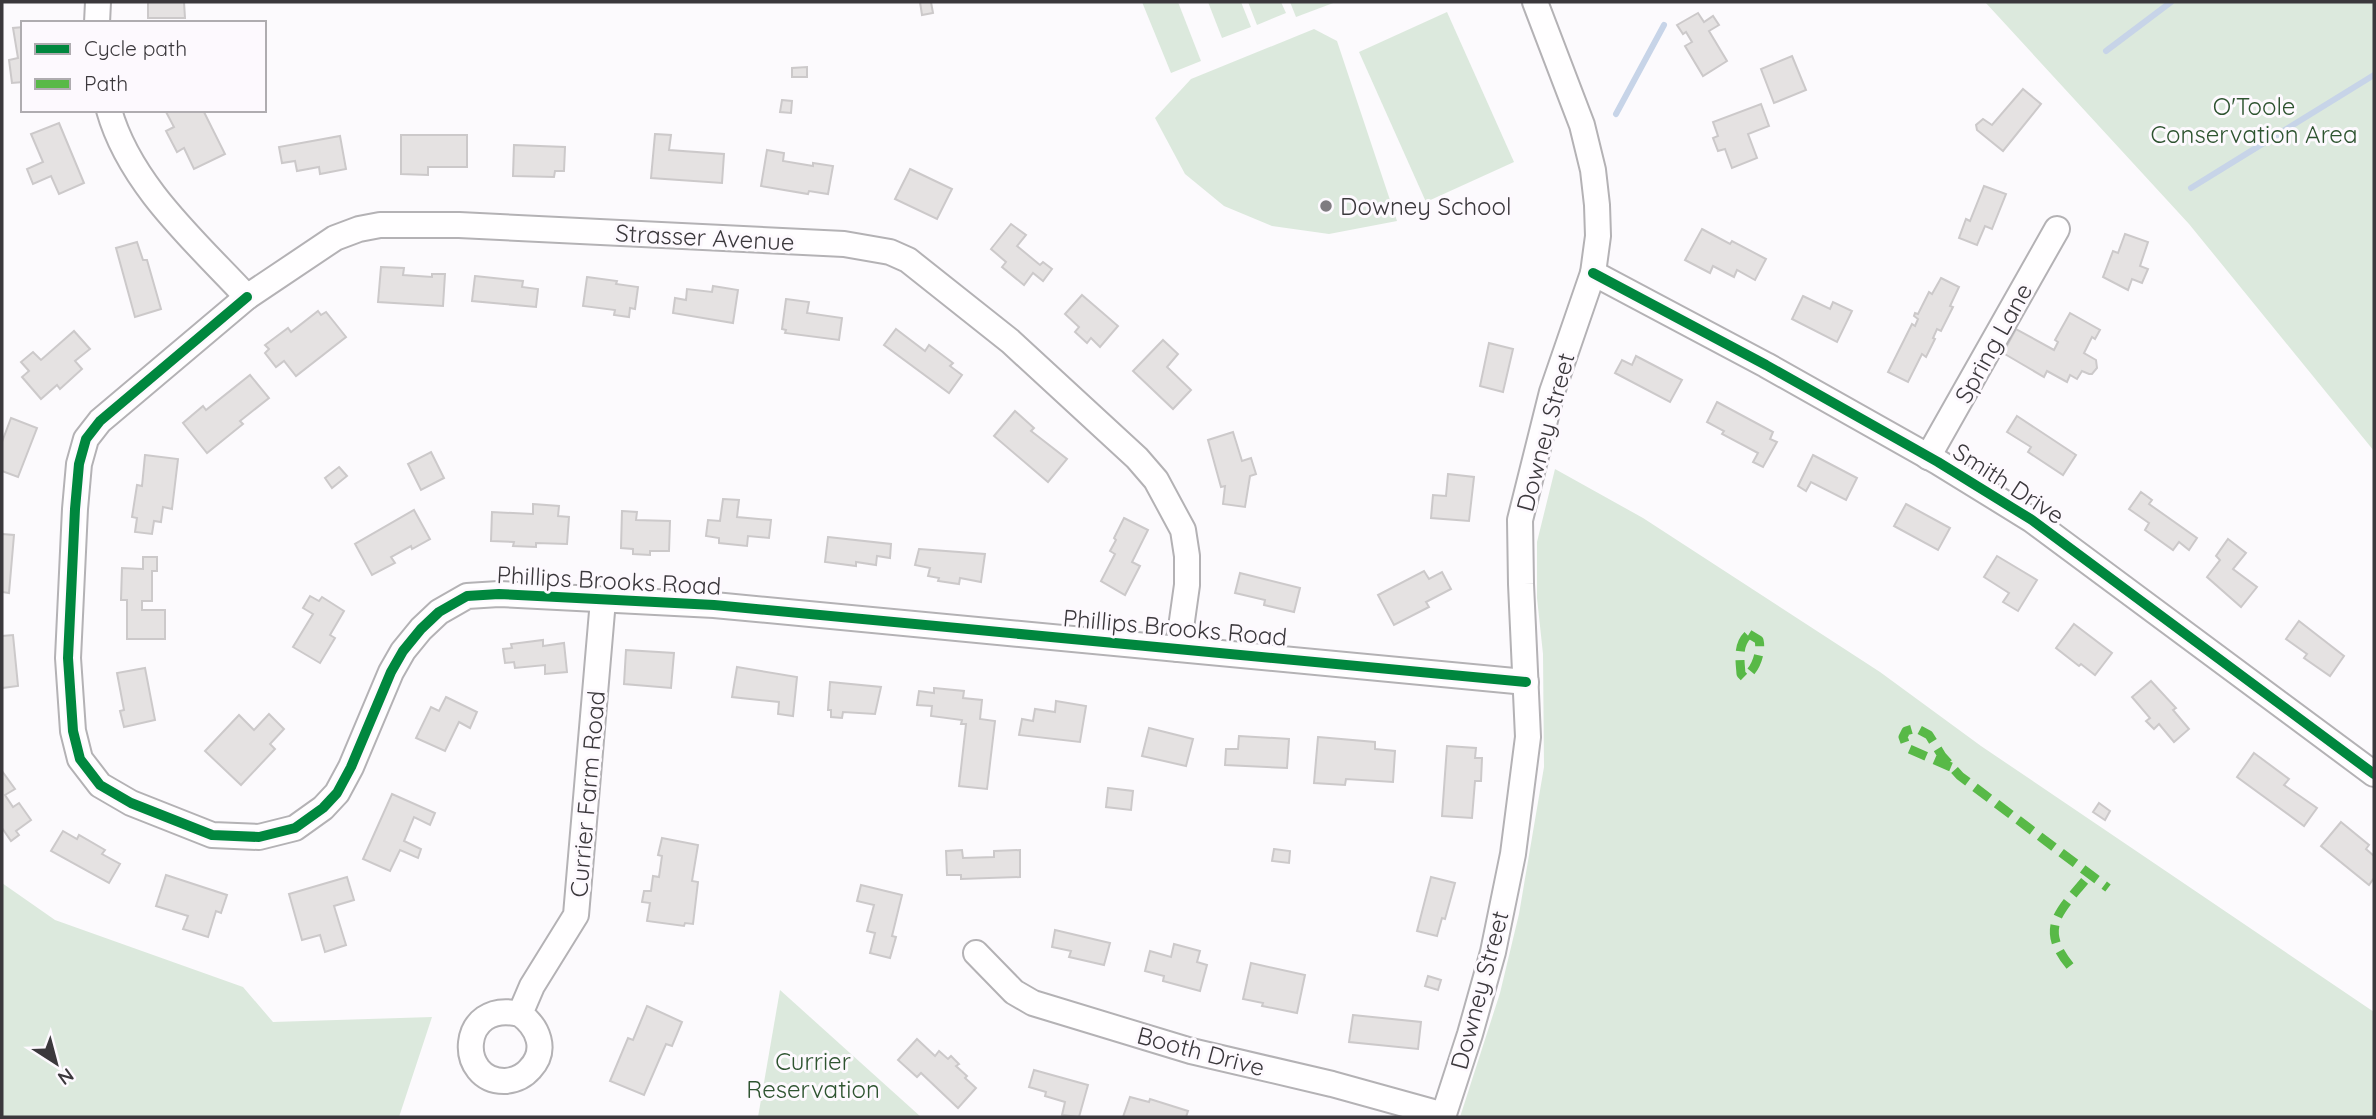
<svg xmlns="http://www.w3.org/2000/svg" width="2376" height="1119" font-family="Quicksand,sans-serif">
<rect width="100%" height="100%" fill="#fcfafd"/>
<g fill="#dce9dd">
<polygon points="1142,2 1178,2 1201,61 1171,73"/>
<polygon points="1208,2 1241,2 1251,27 1222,38"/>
<polygon points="1248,2 1281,2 1286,13 1257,25"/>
<polygon points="1290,2 1336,2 1296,17"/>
<polygon points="1985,2 2374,2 2374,451 2189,224"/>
<polygon points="1447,12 1514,162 1426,202 1359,52"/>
<polygon points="1314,29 1337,41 1397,221 1329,234 1272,226 1224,206 1185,174 1155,118 1191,79"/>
<polygon points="1555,469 1643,518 1880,672 1981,746 2374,1012 2374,1117 1460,1117 1500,993 1519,914 1544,767 1543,654 1537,598 1537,542"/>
<polygon points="2,883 55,920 243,987 273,1022 432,1017 399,1117 2,1117"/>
<polygon points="780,990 921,1117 758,1117"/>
</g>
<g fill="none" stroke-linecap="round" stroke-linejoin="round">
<g stroke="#c7d4e8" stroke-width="6">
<polyline points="2106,51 2171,2"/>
<polyline points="1616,114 1664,25"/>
<polyline points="2191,188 2374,75"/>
</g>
</g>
<g fill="#e5e2e2" stroke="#ccc9ca" stroke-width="2">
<polygon points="148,2 184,2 185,18 148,18"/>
<polygon points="920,2 931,2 933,13 922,15"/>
<polygon points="1698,13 1704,22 1713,16 1719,25 1709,31 1727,61 1703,76 1685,46 1692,42 1686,32 1683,34 1677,25"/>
<polygon points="23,27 23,82 12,83 9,60 18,58 13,28"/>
<polygon points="1792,56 1806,90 1774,103 1761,69"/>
<polygon points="807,67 807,77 792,77 792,68"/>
<polygon points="2023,89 2041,104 2003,151 1977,130 1976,125 1983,119 1992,125"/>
<polygon points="782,100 792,101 791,113 780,112"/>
<polygon points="1761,104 1769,126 1748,134 1757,158 1732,168 1725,149 1718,151 1713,138 1718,136 1713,122"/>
<polygon points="165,110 203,110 225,154 194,169 184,148 177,152 166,131 174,127"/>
<polygon points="59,123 84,183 59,194 51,176 33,184 27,169 43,162 31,134"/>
<polygon points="655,134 671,135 669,150 724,154 722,183 651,178"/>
<polygon points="401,135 467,135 467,167 428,167 428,175 401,174"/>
<polygon points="340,136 346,169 320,174 319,167 297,171 295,161 282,163 279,147"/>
<polygon points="514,145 565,147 564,171 555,171 554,177 513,176"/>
<polygon points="767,150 784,153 783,161 813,166 813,163 833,166 828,194 809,191 808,194 761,186"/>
<polygon points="910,169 952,189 937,219 895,199"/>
<polygon points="1984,186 2006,194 1992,229 1985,226 1977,245 1959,238 1966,219 1970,221"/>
<polygon points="1011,224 1026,235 1017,246 1040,265 1043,262 1052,269 1043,281 1033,273 1024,285 1002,267 1006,262 991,249"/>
<polygon points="1702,229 1730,244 1732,241 1766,259 1755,280 1737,270 1734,277 1713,266 1710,273 1685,260"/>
<polygon points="2125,234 2148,242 2140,266 2148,269 2142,283 2132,279 2128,290 2103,277 2113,251 2118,253"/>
<polygon points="137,242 143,260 147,260 161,309 135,317 116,248"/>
<polygon points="381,267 404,268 403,275 432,277 432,274 445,274 443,306 378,302"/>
<polygon points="475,276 523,281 522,287 538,289 536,307 472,301"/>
<polygon points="587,277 617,281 616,284 638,287 635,309 630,308 629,317 614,315 615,310 583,306"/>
<polygon points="1941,278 1959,287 1950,306 1953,307 1941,331 1937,329 1933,338 1935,339 1926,357 1922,354 1908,382 1888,372 1912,324 1915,326 1918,319 1914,316 1915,313 1918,314 1929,292 1932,294"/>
<polygon points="713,286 738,290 733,323 673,313 675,298 686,300 687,289 712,292"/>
<polygon points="1082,295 1118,326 1100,347 1091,338 1087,343 1075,332 1079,327 1065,314"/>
<polygon points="1803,296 1830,309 1833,302 1852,311 1837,342 1792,319"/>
<polygon points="786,299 809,302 807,313 842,318 839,340 785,333 786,330 782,329"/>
<polygon points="318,311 321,315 326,312 346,337 296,376 284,361 276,367 265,353 269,349 265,345 288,328 291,332"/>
<polygon points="2070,313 2100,330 2095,339 2092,337 2084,353 2096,360 2097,368 2092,374 2089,374 2082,371 2077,379 2070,375 2067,382 2047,371 2044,377 2003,353 2016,329 2054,350 2058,342 2055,340"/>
<polygon points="896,329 925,351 929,345 953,363 950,366 962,375 949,393 884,345"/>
<polygon points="74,331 90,349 75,361 82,369 60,389 57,385 41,399 22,377 29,371 21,362 33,352 41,360"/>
<polygon points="1163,340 1178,354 1167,367 1191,390 1173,409 1133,371"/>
<polygon points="1489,343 1513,349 1503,392 1480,386"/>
<polygon points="1636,356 1682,380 1670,402 1615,373 1622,360 1632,365"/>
<polygon points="250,375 269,398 240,421 243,424 207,453 183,423 203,406 206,410"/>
<polygon points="1717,402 1773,432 1770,439 1777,442 1763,467 1753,462 1758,453 1722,434 1724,431 1707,422"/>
<polygon points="1015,411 1034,428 1031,431 1067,459 1048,482 994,436"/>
<polygon points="2017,416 2076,455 2063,475 2028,452 2031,447 2007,432"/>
<polygon points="11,418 37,428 18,477 2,471 2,442"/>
<polygon points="1233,432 1242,461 1251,458 1256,474 1250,476 1245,507 1223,504 1225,486 1221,487 1208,440"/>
<polygon points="431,452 444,478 421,490 408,464"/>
<polygon points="145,455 178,459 172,509 163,507 161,522 154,521 152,534 135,532 137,518 132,517 137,485 142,486"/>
<polygon points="1813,455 1857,478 1846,500 1811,482 1806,491 1798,486"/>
<polygon points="339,467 347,476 332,488 325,478"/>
<polygon points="1448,474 1474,477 1469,521 1431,518 1433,495 1446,496"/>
<polygon points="2141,492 2152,500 2149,504 2197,538 2189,550 2179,542 2173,550 2145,530 2149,523 2129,509"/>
<polygon points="723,499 739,500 737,517 771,520 769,538 748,536 747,546 719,543 719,538 706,536 708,520 720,521"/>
<polygon points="533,504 559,506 558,516 569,517 567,544 536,543 536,547 513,546 514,542 491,541 492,512 533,514"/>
<polygon points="1906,504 1950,528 1938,550 1894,526"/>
<polygon points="414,510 430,539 412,549 411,546 391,557 395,563 372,575 355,544"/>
<polygon points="622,511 637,512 636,520 670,521 669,551 650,551 650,555 633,554 633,549 621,548"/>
<polygon points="1124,518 1148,530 1132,562 1140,566 1125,595 1101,581 1115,554 1110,551 1116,540 1114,538"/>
<polygon points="2,534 14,535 9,593 2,592"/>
<polygon points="828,537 891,544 890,558 877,556 876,565 856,562 856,566 825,562"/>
<polygon points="2228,539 2246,553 2233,569 2257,587 2241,607 2207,577 2220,560 2216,556"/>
<polygon points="919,549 985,554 981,582 960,578 959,584 938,581 939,578 928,576 930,568 915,565"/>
<polygon points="1997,556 2037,580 2018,611 2003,602 2009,593 1984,577"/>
<polygon points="143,557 157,557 157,571 152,571 152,601 142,601 142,610 165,610 165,639 127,639 127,600 121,600 122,568 143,569"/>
<polygon points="1424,571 1429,579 1442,572 1451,589 1426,602 1429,607 1394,625 1378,595"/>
<polygon points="1240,573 1300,588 1294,612 1264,605 1265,600 1235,593"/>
<polygon points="310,596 319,601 322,597 344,611 330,635 335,638 320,663 293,647 313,614 303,608"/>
<polygon points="2299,621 2344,656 2330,676 2304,658 2307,654 2286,639"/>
<polygon points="2074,624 2112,653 2095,675 2081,664 2079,666 2056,648"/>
<polygon points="13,635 18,686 2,688 2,636"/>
<polygon points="543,640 543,646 564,643 567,672 545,674 545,665 515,668 514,662 505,663 503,649 512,648 511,644"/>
<polygon points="626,650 674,653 671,688 624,684"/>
<polygon points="737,667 797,677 793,716 778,714 779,702 732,697"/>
<polygon points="145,668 155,720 124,727 120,711 124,710 117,673"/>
<polygon points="2151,681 2176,708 2173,710 2189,729 2174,742 2159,724 2154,729 2146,721 2150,718 2132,697"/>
<polygon points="830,682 881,687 875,714 843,712 842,718 831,717 831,710 828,710"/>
<polygon points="934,688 964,691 963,698 982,700 980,719 995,721 987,789 959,786 966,724 961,724 962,720 931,716 932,706 917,705 919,691 934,693"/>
<polygon points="446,697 477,712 470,728 459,722 445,751 416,738 431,707 439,711"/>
<polygon points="1056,701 1086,706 1080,742 1019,735 1022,719 1033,721 1035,709 1055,712"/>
<polygon points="269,714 284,729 270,744 275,749 241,785 205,751 239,715 254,730"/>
<polygon points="1149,728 1193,739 1186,766 1142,756"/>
<polygon points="1239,736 1289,739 1287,768 1225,765 1226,749 1238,749"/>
<polygon points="1318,737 1375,742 1375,749 1395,751 1393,782 1346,779 1345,785 1314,783"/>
<polygon points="1447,746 1476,748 1475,758 1482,758 1481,781 1475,781 1472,818 1442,816"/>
<polygon points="2254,753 2289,779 2284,785 2317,808 2304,826 2237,777"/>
<polygon points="2,771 15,789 5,795 13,807 19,803 31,820 16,831 19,835 11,841 2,828"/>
<polygon points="1108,788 1133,791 1131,810 1106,807"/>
<polygon points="392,794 435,813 430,825 414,817 404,841 421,849 418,858 400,850 390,871 363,859"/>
<polygon points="2099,803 2110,811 2105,820 2093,812"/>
<polygon points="2341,822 2369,845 2366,849 2374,856 2374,878 2369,885 2321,846"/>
<polygon points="63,831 77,839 79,835 105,850 102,854 120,864 109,883 51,851"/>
<polygon points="662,838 698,845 692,881 698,882 693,924 685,923 684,926 647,921 650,903 642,902 644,891 651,891 653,876 659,877 662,856 658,855"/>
<polygon points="1274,849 1290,851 1289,863 1272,861"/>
<polygon points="962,850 963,858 994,857 994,851 1020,850 1020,877 961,879 961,875 947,875 946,851"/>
<polygon points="166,875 227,895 221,913 216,911 208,937 183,929 188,916 156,906"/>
<polygon points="347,877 354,900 334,906 346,945 325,952 320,935 302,940 289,894"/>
<polygon points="1431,877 1455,883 1445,919 1442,918 1437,936 1417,931"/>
<polygon points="861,885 902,895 892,936 896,937 890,958 870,953 875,933 867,931 874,905 857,901"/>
<polygon points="1055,930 1110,943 1104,965 1069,957 1071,951 1052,947"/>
<polygon points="1174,944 1200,951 1197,962 1207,965 1200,991 1163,981 1164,976 1145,971 1150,951 1171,957"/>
<polygon points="1251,963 1305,975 1297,1013 1262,1006 1263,1003 1243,999"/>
<polygon points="1428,976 1441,980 1438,990 1425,986"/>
<polygon points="647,1006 682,1022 672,1046 666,1044 644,1095 610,1081 628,1038 633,1040"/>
<polygon points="1353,1015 1421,1022 1418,1049 1349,1042"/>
<polygon points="917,1039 935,1056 939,1051 948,1059 951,1056 959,1064 956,1066 967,1076 965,1078 976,1088 958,1108 921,1073 917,1077 898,1060"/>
<polygon points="1034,1070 1088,1085 1079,1117 1062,1115 1065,1102 1045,1096 1046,1092 1029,1087"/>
<polygon points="1130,1097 1149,1102 1150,1099 1188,1111 1186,1117 1123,1117"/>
</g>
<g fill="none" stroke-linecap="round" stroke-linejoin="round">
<defs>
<g id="minor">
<polyline points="97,23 98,2"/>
<path d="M109,110C130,185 196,242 247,297L335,238L359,229L380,225H459L844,244L890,252L908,260L1010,341L1137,458L1156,480L1183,530L1187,556V585L1178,649"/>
<polyline points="1593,273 1766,365 1938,462 2032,520 2374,774"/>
<polyline points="247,297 100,421 86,439 79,464 75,509 68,658 73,731 80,759 100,785 131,803 212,835 259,837 295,828 323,808 337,793 351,767 391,672 403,651 421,629 439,612 467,596 499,594 714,605 1526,682"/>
<polyline points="1928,457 2057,229"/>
<polyline points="976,953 1014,992 1033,1003 1191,1051 1332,1084 1444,1115"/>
<path d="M520,1014C538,1027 548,1050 530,1069C524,1076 515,1080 506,1081C456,1083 458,999 520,1014L532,986L576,915L603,600"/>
<polyline points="1443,1117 1470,1034 1493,952 1513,854 1528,737 1521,584 1520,520 1552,392 1593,273 1598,236 1597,205 1593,170 1582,125 1535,2"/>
</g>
</defs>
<use href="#minor" stroke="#b4b2b5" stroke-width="28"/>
<use href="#minor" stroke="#fffeff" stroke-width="24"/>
<g stroke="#58b947" stroke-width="9" stroke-dasharray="18 9" stroke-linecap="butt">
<path d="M1749,634L1759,640C1762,652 1755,672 1744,677L1741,674C1740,660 1737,644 1749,634Z"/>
<polyline points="1951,767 1907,748 1903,737 1906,731 1916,728 1929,735 1942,756 1960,776 2108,888"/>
<path d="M2070,966C2036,925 2064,908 2090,874"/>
</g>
<defs>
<g id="cycleway">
<polyline points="1593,273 1766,365 1938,462 2032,520 2374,774"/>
<polyline points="247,297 100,421 86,439 79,464 75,509 68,658 73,731 80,759 100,785 131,803 212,835 259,837 295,828 323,808 337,793 351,767 391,672 403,651 421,629 439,612 467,596 499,594 714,605 1526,682"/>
</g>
</defs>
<use href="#cycleway" stroke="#fdf9fe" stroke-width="15"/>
<use href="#cycleway" stroke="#00873e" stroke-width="10"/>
</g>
<circle fill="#7f7c80" stroke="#fdf9fe" stroke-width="2.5" cx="1326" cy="206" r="7"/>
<g text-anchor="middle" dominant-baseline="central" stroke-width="6" stroke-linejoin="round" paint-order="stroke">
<g font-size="24" fill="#2e5430" stroke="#fdf9fe">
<text x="2254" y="106">O'Toole<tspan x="2254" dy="28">Conservation Area</tspan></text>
<text x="813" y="1061">Currier<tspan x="813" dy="28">Reservation</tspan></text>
</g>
<g font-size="24" fill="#3b383c" stroke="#fdf9fe" text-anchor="start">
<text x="1340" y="206">Downey School</text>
</g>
<g font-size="24" fill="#3b383c" stroke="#fdf9fe">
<text transform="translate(705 237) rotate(3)">Strasser Avenue</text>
<text transform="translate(1993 343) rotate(-61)">Spring Lane</text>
<text transform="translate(1545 432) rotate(-75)">Downey Street</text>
<text transform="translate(2009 483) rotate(33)">Smith Drive</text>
<text transform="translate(609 580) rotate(3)">Phillips Brooks Road</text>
<text transform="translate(1175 627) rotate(5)">Phillips Brooks Road</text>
<text transform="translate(587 794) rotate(-85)">Currier Farm Road</text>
<text transform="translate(1479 990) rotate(-75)">Downey Street</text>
<text transform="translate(1201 1051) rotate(15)">Booth Drive</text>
</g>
</g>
<rect width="2376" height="1119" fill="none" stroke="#3b383c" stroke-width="7"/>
<rect x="21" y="21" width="245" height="91" fill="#fdf9fe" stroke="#afacb0" stroke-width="2"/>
<rect x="35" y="44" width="35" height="10" fill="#00873e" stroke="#afacb0" stroke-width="2"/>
<text x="84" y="56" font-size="21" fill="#3b383c">Cycle path</text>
<rect x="35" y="79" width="35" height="10" fill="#58b947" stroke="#afacb0" stroke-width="2"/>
<text x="84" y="91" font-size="21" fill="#3b383c">Path</text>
<g transform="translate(56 1063) rotate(144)" stroke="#fdf9fe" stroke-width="5" paint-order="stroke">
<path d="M0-5L12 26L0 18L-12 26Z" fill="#3b383c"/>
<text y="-10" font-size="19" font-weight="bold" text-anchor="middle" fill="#3b383c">N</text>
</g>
</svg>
